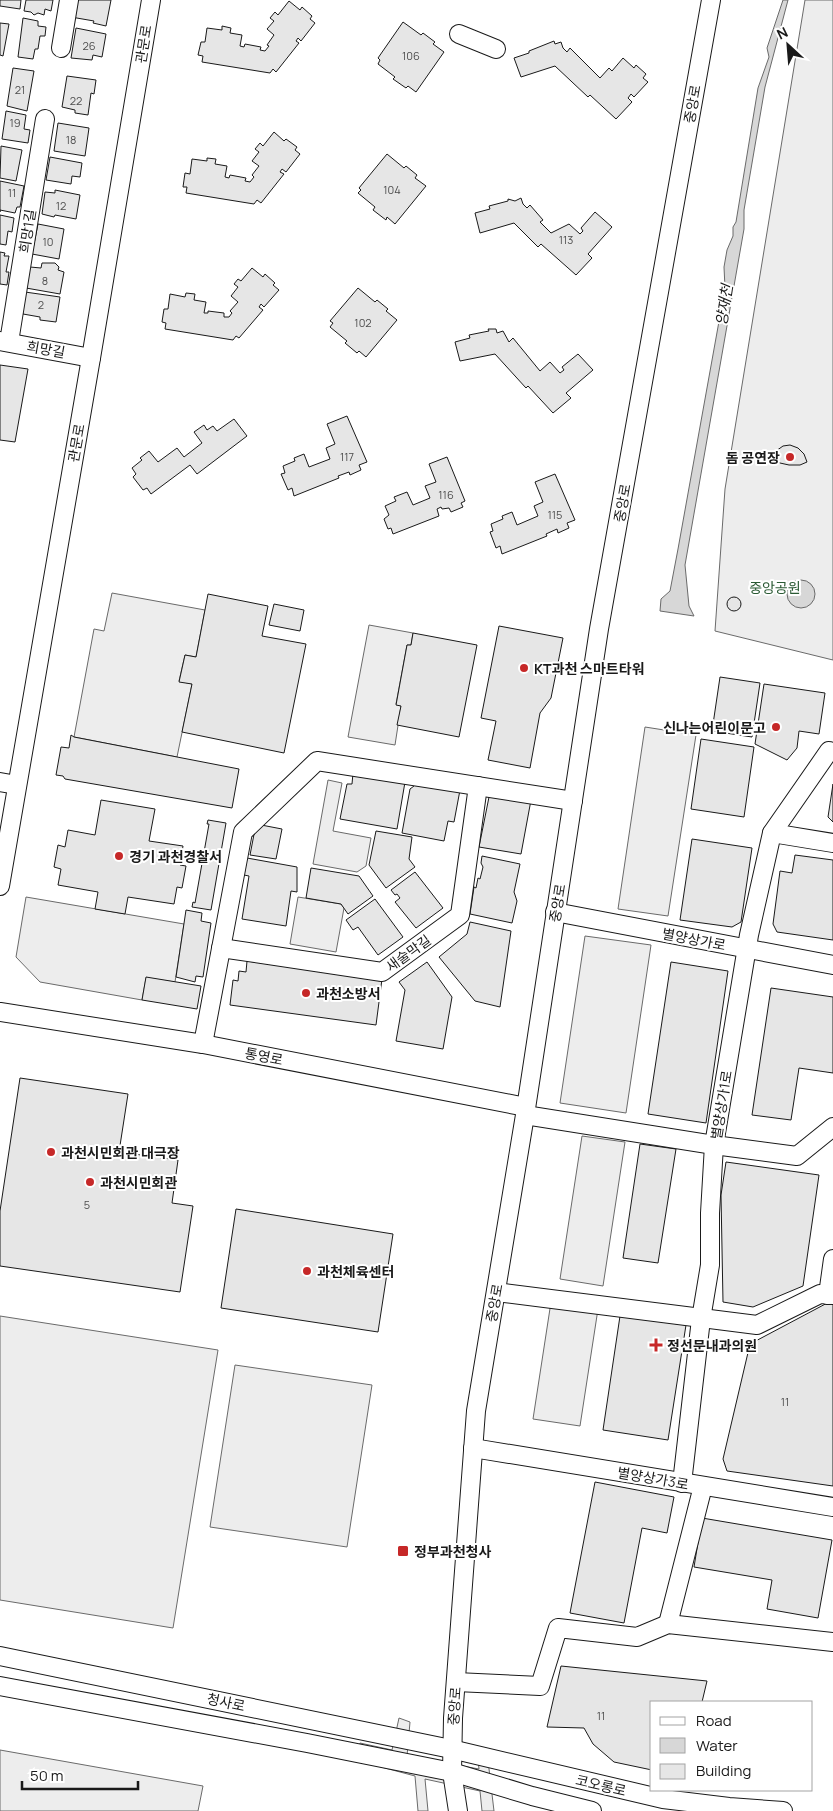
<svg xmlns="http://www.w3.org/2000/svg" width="833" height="1811" font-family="Manrope,'Noto Sans KR',sans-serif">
<rect width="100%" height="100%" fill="#fff"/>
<g fill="#ededed" stroke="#6a6a6a">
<polygon points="805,0 833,0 833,660 715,631 725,489"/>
<polygon points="112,593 205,610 196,657 185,655 179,681 192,684 177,757 74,737 94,629 104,631"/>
<polygon points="369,625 413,633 411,645 407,645 396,704 401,706 395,745 348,737"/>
<polygon points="645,727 696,735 668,916 618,909"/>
<polygon points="328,780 342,783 333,831 371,838 366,866 357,872 313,864"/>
<polygon points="26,897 184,924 175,982 146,978 142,1000 40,982 16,957"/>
<polygon points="298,897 341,904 344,908 336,952 290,944"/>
<polygon points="585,936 651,945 626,1113 560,1103"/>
<polygon points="582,1136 625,1142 603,1286 560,1279"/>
<polygon points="551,1302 598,1309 580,1426 533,1419"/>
<polygon points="0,1316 218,1350 173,1628 0,1600"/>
<polygon points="235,1365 372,1385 347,1547 210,1527"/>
<polygon points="399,1718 410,1722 407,1756 479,1769 477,1752 487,1752 494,1811 482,1811 480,1791 425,1779 428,1811 418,1811 415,1776 355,1760 360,1743 392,1750"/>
<polygon points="0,1750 203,1786 198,1811 0,1811"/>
</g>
<g fill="#d7d7d7" stroke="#6a6a6a">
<polygon points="783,0 788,0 765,87 744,210 744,229 685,565 689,606 694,616 660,611 661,599 670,591 678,549 725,288 724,267 727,250 733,236 733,227 736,222 758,88 769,57 767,48"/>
<circle cx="801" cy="594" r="14"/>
</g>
<g fill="#e6e6e6" stroke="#1a1a1a">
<polygon points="0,0 21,0 20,9 0,6"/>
<polygon points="26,0 53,0 51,11 45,9 44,15 38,13 34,15 31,12 24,11"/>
<polygon points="74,0 111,0 106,26 93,23 94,21 71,17"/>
<polygon points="289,1 300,10 302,7 312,16 310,19 315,23 301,41 298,38 296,41 299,43 276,72 273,69 270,73 202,62 203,56 198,55 201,42 205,42 207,28 222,30 222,26 231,28 230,33 242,35 240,46 244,47 245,44 261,47 260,50 265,51 269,46 267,45 274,35 267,29 274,21 270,18 275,12 278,15"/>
<polygon points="23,18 38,21 38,26 46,27 45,36 40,36 38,49 35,49 33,59 18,57"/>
<polygon points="403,22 421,35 423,33 435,42 433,44 444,52 416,92 408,86 406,88 393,79 395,77 378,64 380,60 378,58"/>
<polygon points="0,23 9,24 3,56 0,55"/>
<polygon points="76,28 106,34 102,57 93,55 92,60 71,58"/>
<polygon points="554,41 555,44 561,42 563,48 567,52 570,48 600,78 609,68 612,71 623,58 634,68 636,65 646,74 643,78 648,82 634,97 631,94 628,98 632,102 616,119 590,95 588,97 555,66 521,77 514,58 529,53 529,51"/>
<polygon points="13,68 34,71 27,111 7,106"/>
<polygon points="67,76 96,80 94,94 91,93 88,115 75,113 75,110 62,107"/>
<polygon points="6,111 26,115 24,129 30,130 28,143 2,139"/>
<polygon points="58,123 89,128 85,156 54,151"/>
<polygon points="274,132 284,141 286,139 297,147 295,150 300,154 286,172 282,169 280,172 284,174 261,203 257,200 254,204 186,193 187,187 183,187 185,173 190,174 192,159 207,161 207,158 216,159 215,164 227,166 225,177 229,178 230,175 246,178 245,181 250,182 254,177 252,175 259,166 252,161 259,152 255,149 260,143 263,146"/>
<polygon points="1,146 22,150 16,181 0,178"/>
<polygon points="387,154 404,168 406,166 417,175 415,178 426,186 395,224 387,217 386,220 373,210 375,207 358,193 361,190 359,188"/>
<polygon points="50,157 82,163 80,177 72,176 71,184 46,180"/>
<polygon points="0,181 24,186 20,207 17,207 15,213 0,210 0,212"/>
<polygon points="55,190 80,195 76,219 55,215 54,217 42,214 45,192 55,193"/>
<polygon points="521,198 523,204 527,208 530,205 543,220 540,222 551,233 569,224 580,234 583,231 581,228 595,212 612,227 588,254 592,258 576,275 541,244 538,247 514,223 480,233 475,213 490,209 489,206 508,201 508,199 515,201"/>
<polygon points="0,215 14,218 12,232 8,231 6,245 0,244"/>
<polygon points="38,224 64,229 59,259 32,254"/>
<polygon points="0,252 5,253 4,256 9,256 6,272 9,272 7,285 0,284"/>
<polygon points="42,263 55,263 59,267 58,270 64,272 60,294 26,288 30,267 41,268"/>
<polygon points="252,268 263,277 265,274 275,283 273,285 279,290 264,307 261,304 259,307 263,310 239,338 236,336 233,340 165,329 166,323 162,322 164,309 168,309 170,294 185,297 186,293 195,294 194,300 206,302 204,313 208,313 208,311 224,313 224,317 229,317 232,313 230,311 238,302 231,296 238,287 234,284 238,279 241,281"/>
<polygon points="358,288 375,302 377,300 388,309 386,311 397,320 366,357 359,351 357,353 345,343 347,341 330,327 333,323 330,321"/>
<polygon points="25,292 60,297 56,322 40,320 40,317 23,314 22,312"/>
<polygon points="488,329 496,329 497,333 503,331 509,342 513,338 540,371 550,362 560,373 564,370 562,367 578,354 593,370 566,393 571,398 553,413 528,386 526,388 495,354 460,361 455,342 470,338 469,335 489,331"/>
<polygon points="0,365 28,369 15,442 0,440"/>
<polygon points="347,416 367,462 359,465 361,470 350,475 349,472 338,476 339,478 294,496 292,488 288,490 281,474 285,473 283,466 295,461 294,458 304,454 309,467 330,459 326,448 335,444 327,424"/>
<polygon points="234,419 247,436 197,474 190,465 151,494 147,488 143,490 133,477 136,474 132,468 142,460 140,458 149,451 158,462 177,448 184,457 202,443 194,432 204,425 207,430 213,426 217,431"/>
<polygon points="790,445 798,448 804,454 807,462 800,465 789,465 780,463 774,459 776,451 783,446"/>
<polygon points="447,457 465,501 461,503 463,507 451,512 449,508 442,509 441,507 437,509 439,516 393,534 391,528 388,529 384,519 389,515 385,506 396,501 394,497 407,492 413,505 430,498 425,486 436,482 429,464"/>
<polygon points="555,474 575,520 567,523 569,528 558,533 557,529 546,534 547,536 502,554 500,546 496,548 490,532 493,531 491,524 503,519 502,516 512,512 517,525 538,516 534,506 543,502 535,482"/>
<polygon points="208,594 268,606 262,636 306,644 284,753 182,732 192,684 179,682 185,655 196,657"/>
<circle cx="734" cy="604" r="7"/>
<polygon points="274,604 304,610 300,631 269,625"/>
<polygon points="499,626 563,638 551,698 540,713 530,768 488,760 496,721 481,718"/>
<polygon points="413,633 477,645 459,737 397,725 401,706 396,705 407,645 411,645"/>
<polygon points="720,677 760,683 752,737 712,731"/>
<polygon points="764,684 825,693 819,734 799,731 797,748 787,760 755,744"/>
<polygon points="71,735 74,737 239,769 232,808 65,779 63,776 56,775 61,747 69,748"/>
<polygon points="701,739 754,747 744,817 691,809"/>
<polygon points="353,773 405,782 397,829 340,819 347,784 352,784"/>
<polygon points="415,782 460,790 454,822 448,821 444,841 402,833 410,789 414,786"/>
<polygon points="833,784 833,822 828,817"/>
<polygon points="490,792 531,800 521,854 479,847"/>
<polygon points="101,800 155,809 149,841 183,846 180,865 186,866 182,888 177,887 174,904 128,897 125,914 95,909 98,892 58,885 61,869 54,867 58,845 65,847 68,830 95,835"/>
<polygon points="208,820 226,823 211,910 192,907 193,902 195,903 209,824 207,824"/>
<polygon points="256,824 282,829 276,859 250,855"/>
<polygon points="376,831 412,837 409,859 415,867 386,888 369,865"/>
<polygon points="692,839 752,848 741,922 732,927 680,920"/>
<polygon points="795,855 833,860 833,940 777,932 773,924 780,871 792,873"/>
<polygon points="482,856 520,864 514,892 517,901 512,923 470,914 474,887 476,888 478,878 480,879 483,867 481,863"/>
<polygon points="247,858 297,867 297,892 291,891 286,926 242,919 249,876 244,875"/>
<polygon points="311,868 359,876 373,896 348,914 341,904 306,898"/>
<polygon points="415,872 443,908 416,928 395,902 400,898 397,894 395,895 391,890"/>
<polygon points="375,899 403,937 378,955 358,927 353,930 346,920"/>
<polygon points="186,910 202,913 201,921 211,923 203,977 196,976 195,982 176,977"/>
<polygon points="470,922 511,931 500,1007 475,1001 439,957 467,934"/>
<polygon points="247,961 382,979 376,1025 230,1005 233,980 238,981 239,971 246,972"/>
<polygon points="427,962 452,997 443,1049 396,1041 405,990 399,982"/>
<polygon points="671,962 728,971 706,1123 648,1114"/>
<polygon points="146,977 201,986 197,1009 142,1000"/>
<polygon points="771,988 833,997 833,1073 799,1068 791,1120 752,1115"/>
<polygon points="20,1078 128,1094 119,1152 178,1160 172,1203 193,1206 180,1292 0,1266 0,1211"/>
<polygon points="640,1144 676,1149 658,1263 623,1258"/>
<polygon points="726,1162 819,1175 803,1286 753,1307 723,1302 721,1195"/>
<polygon points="236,1209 393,1234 378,1332 221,1308"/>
<polygon points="831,1301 833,1302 833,1486 727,1471 723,1459 750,1344"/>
<polygon points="620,1316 686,1325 668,1440 603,1430"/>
<polygon points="595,1482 674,1497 667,1533 642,1528 624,1623 570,1613"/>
<polygon points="702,1518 832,1540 818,1618 767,1609 772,1580 694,1567"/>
<polygon points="561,1666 707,1681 702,1702 652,1702 652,1770 614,1762 593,1744 584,1728 547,1727"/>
</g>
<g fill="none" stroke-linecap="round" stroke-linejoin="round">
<defs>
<g id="minor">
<polyline points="459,34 496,49"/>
<polyline points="61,48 69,0"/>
<polyline points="0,341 91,358"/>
<polyline points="9,342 45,119"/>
<polyline points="0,782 17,785"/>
<polyline points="772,833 833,843"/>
<polyline points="0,886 91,358 151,0"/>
<polyline points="555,912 833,965"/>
<polyline points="221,948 382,972 460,915 478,786"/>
<polyline points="0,1012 203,1044 526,1107"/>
<polyline points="203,1044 243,832 317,761 573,801"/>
<polyline points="525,1115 714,1145 797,1156 833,1127"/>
<polyline points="496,1292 757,1325 820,1294 833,1295"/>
<polyline points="828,1295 833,1259"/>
<polyline points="473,1448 833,1507"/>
<polyline points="682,1483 701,1319 710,1265 710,1213 714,1145 749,935 772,833 829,751 833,752"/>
<polyline points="668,1624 703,1486"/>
<polyline points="0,1656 451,1749 663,1799 729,1807 783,1811"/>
<polyline points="456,1682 540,1686 558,1628 637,1637 668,1624 833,1642"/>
<polyline points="0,1686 307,1743 452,1772 532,1796 592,1811"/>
<polyline points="458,1811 452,1772 453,1718 476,1411 525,1115 599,629 711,0"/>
</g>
</defs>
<use href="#minor" stroke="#1a1a1a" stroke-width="20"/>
<use href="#minor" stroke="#fff" stroke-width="18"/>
</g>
<g fill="#c62828" stroke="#fff" stroke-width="2">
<circle cx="790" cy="457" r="5"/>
<circle cx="524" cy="668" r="5"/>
<circle cx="776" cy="727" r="5"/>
<circle cx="119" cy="856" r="5"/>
<circle cx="306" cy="993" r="5"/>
<circle cx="51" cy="1152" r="5"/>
<circle cx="90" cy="1182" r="5"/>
<circle cx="307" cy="1271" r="5"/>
<path d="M653.5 1337.5h5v5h5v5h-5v5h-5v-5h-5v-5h5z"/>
<rect x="397" y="1545" width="12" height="12" rx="2.5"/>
</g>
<g text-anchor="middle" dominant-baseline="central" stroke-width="4" stroke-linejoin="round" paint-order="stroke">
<g font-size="11" fill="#4d4d4d">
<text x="89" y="45">26</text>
<text x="411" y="55">106</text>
<text x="20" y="89">21</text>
<text x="76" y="100">22</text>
<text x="15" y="122">19</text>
<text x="71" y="139">18</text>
<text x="392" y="189">104</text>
<text x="12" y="192">11</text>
<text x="61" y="205">12</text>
<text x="566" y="239">113</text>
<text x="48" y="241">10</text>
<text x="45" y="280">8</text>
<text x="41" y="304">2</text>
<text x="363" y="322">102</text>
<text x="347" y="456">117</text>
<text x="446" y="494">116</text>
<text x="555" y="514">115</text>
<text x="87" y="1204">5</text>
<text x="785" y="1401">11</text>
<text x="601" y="1715">11</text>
</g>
<g font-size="14" fill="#1a1a1a" stroke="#fff">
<text transform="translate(143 44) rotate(-81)">관문로</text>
<text transform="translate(692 104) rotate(-80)">중앙로</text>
<text transform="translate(27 231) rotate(-81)">희망1길</text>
<text transform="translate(46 349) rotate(10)">희망길</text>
<text transform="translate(76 443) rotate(-80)">관문로</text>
<text transform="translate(622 503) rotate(-80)">중앙로</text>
<text transform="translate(557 903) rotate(-81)">중앙로</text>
<text transform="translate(694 939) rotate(11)">별양상가로</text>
<text transform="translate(408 953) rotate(-36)">새술막길</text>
<text transform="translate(264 1056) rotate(11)">통영로</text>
<text transform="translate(721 1105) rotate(-81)">별양상가1로</text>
<text transform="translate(494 1303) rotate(-80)">중앙로</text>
<text transform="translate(653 1478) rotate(10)">별양상가3로</text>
<text transform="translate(226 1702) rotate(12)">청사로</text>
<text transform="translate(454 1706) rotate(-86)">중앙로</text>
<text transform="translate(601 1785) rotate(13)">코오롱로</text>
</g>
<g font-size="14" font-weight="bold" fill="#1a1a1a" stroke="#fff" text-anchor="start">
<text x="780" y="457" text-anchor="end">돔 공연장</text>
<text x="534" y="668">KT과천 스마트타워</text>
<text x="766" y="727" text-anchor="end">신나는어린이문고</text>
<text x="129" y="856">경기 과천경찰서</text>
<text x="316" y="993">과천소방서</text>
<text x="61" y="1152">과천시민회관 대극장</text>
<text x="100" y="1182">과천시민회관</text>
<text x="317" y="1271">과천체육센터</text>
<text x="667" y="1345">정선문내과의원</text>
<text x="414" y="1551">정부과천청사</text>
</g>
<g font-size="14" fill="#2b5a34" stroke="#fff">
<text x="775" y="587">중앙공원</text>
</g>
<g font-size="15" font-style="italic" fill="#1a1a1a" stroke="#fff">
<text transform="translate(724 305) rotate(-81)">양재천</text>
</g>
</g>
<rect x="650" y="1701" width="162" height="90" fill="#ffffff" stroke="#a3a3a3"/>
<rect x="660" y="1717" width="25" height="8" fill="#ffffff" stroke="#a3a3a3"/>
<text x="696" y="1726" font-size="15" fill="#1a1a1a">Road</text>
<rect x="660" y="1738" width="25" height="15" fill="#d7d7d7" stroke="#a3a3a3"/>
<text x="696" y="1751" font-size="15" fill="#1a1a1a">Water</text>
<rect x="660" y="1764" width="25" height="15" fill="#e6e6e6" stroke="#a3a3a3"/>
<text x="696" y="1776" font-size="15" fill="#1a1a1a">Building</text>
<g transform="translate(788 45) rotate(334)" stroke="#ffffff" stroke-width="4" paint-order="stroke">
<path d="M0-4L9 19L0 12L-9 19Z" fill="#1a1a1a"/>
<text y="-8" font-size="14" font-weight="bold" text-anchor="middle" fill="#1a1a1a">N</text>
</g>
<path d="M22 1781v8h116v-8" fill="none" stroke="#1a1a1a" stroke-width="2.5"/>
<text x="30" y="1781" font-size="15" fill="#1a1a1a" stroke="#ffffff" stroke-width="4" paint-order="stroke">50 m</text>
</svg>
